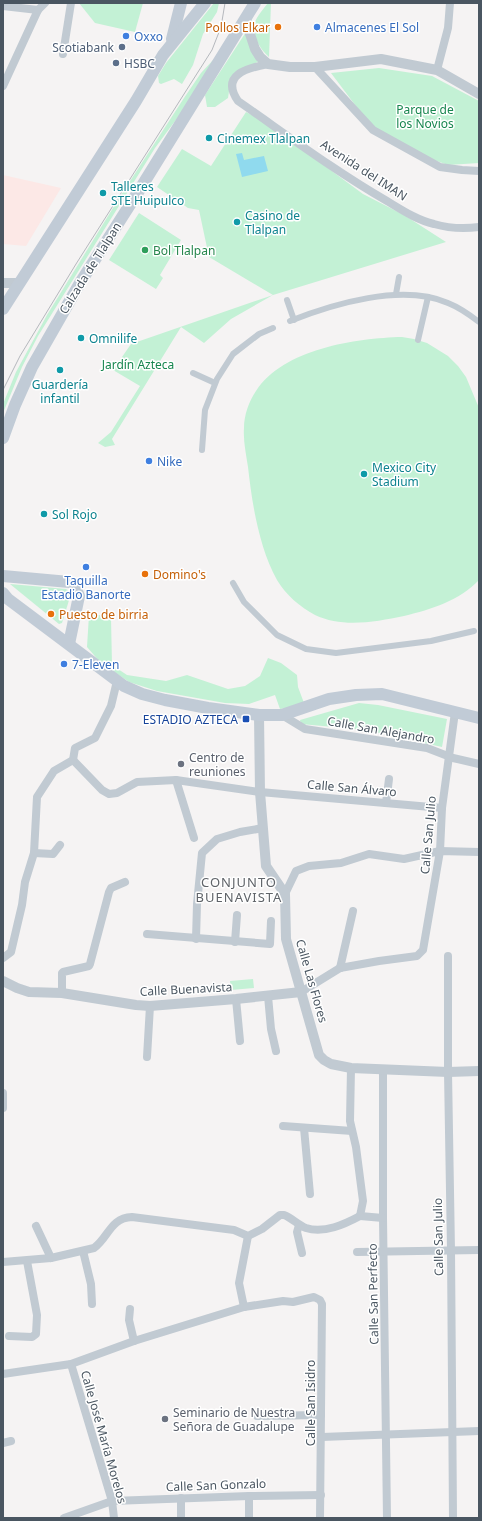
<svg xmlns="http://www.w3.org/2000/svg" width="482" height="1521" font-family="'Noto Sans',sans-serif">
<rect width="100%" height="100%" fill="#f5f3f3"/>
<polygon fill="#fce8e6" points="3,175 61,188 26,246 3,244"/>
<g fill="#c3f1d5">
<polygon points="79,3 143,3 135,32 95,23"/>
<polygon points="214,3 219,3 217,12 203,34 193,65 182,84 174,79 161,84 159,83 158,76 166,63"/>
<path d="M268,3H271L269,57C259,48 252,36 255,22C257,16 264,8 268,3Z"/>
<polygon points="246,32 259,61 231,78 228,98 215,107 207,107 205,95"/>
<polygon points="214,59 181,113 155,148 38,336 22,367 3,413 3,404 16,372 47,315 121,195 184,98 201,73"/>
<polygon points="379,68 432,76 479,101 479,163 448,165 406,150 368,122 331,73"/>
<polygon points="246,112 264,121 363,194 404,215 446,242 273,295 231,319 204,343 181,327 112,439 115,445 105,447 98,443 111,432 140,386 113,370 131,344 273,295 209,257 199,210 188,208 157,187 182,149 211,166"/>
<polygon points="139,213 181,240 160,275 163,278 156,289 109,260"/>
<path d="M402,337L414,339L427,343L448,356L458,366L466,377L479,408V580C459,601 432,609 404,616C375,622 342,628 315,615C300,607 286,595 277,580C259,548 252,503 248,467C246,454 243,440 244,428C244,415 249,401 256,391C283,349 356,338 402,337Z"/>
<polygon points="10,584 66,589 70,592 70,597 62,623 59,624"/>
<polygon points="89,615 100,615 111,618 112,665 127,675 166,681 187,675 228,689 245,686 260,676 268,658 281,663 297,675 298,687 304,703 293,707 280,709 275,695 249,704 225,703 157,691 129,682 100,662 87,647"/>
<polygon points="359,703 378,705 447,719 442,747 366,730 301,724 300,720"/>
<polygon points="253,979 254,988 231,990 230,981"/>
</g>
<polygon fill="#90daee" points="242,153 244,160 264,156 268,171 242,177 236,154"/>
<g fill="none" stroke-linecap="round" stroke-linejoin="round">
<g stroke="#c1cad2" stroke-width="6">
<polyline points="396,294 399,277"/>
<polyline points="287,300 294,320"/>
<path d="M290,321C333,304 402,283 448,303C458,307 470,315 479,322"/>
<polyline points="418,340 428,297"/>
<polyline points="193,373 215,383"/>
<polyline points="202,450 205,410 217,379 233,354 259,334 273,328"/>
<polyline points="233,583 244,602 277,635 306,649 336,653 431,641 474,631"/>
</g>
<g stroke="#c1cad2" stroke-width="8">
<polyline points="3,6 38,10"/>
<polyline points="63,54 71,3"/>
<path d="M268,64C247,68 220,75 238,101C287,135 335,171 387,201C402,210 417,220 434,224C448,228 464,229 479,227"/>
<polyline points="315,67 373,130 440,167 462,170 479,171"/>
<polyline points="437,70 448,28 450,3"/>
<polyline points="3,86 38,10 45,3"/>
<polyline points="282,715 305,729 427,748 453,758 479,764"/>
<polyline points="73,760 102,790 109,794 117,793 137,782 176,780 260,792 442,808"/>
<polyline points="176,780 194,838"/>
<polyline points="386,803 389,779"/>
<polyline points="34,853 53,854 60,845"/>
<polyline points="285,894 296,871 309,866 341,863 369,854 404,859 440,851 479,852"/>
<polyline points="147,934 270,944 271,921"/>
<polyline points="196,939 197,904 202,853 217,839 240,832 263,828"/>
<polyline points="235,942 237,915"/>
<polyline points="448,956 448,1072 451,1250 453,1518"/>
<polyline points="3,958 11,952 22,905 25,882 34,853 37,797 54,771 73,760 75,748 95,738 111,706 117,681"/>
<polyline points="340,968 353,911"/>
<polyline points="301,992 340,968 379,961 417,956 423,950 440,851 442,808 455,712"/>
<polyline points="62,993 62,973 63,972 89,966 90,964 109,892 111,888 125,882"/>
<polyline points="268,996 271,1029 276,1051"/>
<polyline points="236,999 240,1041"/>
<polyline points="147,1057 150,1006"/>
<polyline points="351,1068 350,1121 356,1147 363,1201 360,1216"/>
<polyline points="383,1070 383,1218 387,1518"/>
<polyline points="3,1093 3,1108"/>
<polyline points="283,1126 352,1131"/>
<polyline points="304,1128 310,1194"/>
<polyline points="360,1216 383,1218"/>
<polyline points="299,1225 297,1232 302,1253"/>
<polyline points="36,1226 51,1258"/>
<polyline points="83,1251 91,1284 92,1304"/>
<polyline points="357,1252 479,1250"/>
<path d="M3,1262L51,1258L94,1248C109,1237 110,1218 132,1217L234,1230L248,1236L262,1229L280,1215H284C292,1218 298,1225 306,1228C324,1234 345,1224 360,1216"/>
<polyline points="244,1307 239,1283 248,1236"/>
<polyline points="130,1309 129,1320 134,1341"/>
<polyline points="9,1336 32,1337 36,1334 37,1315 27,1261"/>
<polyline points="71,1364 112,1501 114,1518"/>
<polyline points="3,1374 71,1364 134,1341 244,1307 283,1301 293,1302 314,1297 320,1300 322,1304 320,1518"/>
<polyline points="257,1416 321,1415"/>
<polyline points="322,1437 479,1431"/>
<polyline points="3,1443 11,1441"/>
<polyline points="249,1496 249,1518"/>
<polyline points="181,1498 181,1518"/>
<polyline points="64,1518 112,1501 249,1496 321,1495"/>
</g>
<g stroke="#c1cad2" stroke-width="10">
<polyline points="246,18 248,28 255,49 260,57 268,64 290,67 315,67 381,59 437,70 479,94"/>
<polyline points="3,283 19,283"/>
<polyline points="259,715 260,792 266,866 285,894 286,939 319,1055 324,1060 331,1064 351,1068 448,1072 479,1071"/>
<polyline points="3,981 17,988 29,992 62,993 136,1005 150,1006 236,999 301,992"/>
</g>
<g stroke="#c1cbd6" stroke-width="12">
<polyline points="172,39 181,3"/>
<polyline points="3,309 136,101 163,55 205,3"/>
<polyline points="3,438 15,405 32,367 80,283 140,189 255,3"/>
<polyline points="3,576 69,582 74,584 79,596 69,644"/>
<polyline points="3,593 8,599 124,686 142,694 165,700 208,708 259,715 282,715 329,699 356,695 382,694 479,718"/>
</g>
<polyline stroke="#b5b8bd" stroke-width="1" points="3,390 20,356 76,264 212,50 221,27 225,3"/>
</g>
<g fill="#e8710a" stroke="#fff" stroke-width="1.5">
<circle cx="278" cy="27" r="4"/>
<circle cx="145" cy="574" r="4"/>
<circle cx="51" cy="614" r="4"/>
</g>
<g fill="#3f7fe0" stroke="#fff" stroke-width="1.5">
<circle cx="317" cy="27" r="4"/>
<circle cx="126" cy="36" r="4"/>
<circle cx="149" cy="461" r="4"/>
<circle cx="86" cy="567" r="4"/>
<circle cx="64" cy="664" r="4"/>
</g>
<g fill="#5c6f8a" stroke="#fff" stroke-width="1.5">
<circle cx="122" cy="47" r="4"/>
<circle cx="116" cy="63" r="4"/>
</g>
<g fill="#0f9aa8" stroke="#fff" stroke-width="1.5">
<circle cx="209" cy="138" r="4"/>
<circle cx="103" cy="193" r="4"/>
<circle cx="237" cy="222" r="4"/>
<circle cx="81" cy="338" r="4"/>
<circle cx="60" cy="370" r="4"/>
<circle cx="364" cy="474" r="4"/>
<circle cx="44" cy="514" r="4"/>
</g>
<circle fill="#2e9e5b" stroke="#fff" stroke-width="1.5" cx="145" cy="250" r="4"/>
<rect fill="#1a4fb4" stroke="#fff" stroke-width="1.5" x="242" y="715" width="8" height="8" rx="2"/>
<g fill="#6b7280" stroke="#fff" stroke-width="1.5">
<circle cx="181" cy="764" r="4"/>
<circle cx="165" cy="1419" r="4"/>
</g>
<g text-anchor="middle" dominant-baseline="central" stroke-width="3" stroke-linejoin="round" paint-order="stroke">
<g font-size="12" fill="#c56008" stroke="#fff" text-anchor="start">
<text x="270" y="27" text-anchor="end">Pollos Elkar</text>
<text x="153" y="574">Domino's</text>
<text x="59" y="614">Puesto de birria</text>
</g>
<g font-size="12" fill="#366cbe" stroke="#fff" text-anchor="start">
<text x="325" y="27">Almacenes El Sol</text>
<text x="134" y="36">Oxxo</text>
<text x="157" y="461">Nike</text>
<text x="86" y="580" text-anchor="middle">Taquilla<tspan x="86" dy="14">Estadio Banorte</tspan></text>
<text x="72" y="664">7-Eleven</text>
</g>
<g font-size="12" fill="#4e5e75" stroke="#fff" text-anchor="end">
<text x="114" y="47">Scotiabank</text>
<text x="124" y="63" text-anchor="start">HSBC</text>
</g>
<g font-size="12" fill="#17864f" stroke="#fff">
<text x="425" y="109">Parque de<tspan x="425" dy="14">los Novios</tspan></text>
<text x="138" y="364">Jardín Azteca</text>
</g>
<g font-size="12" fill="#0d838f" stroke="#fff" text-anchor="start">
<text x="217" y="138">Cinemex Tlalpan</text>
<text x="111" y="186">Talleres<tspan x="111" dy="14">STE Huipulco</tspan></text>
<text x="245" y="215">Casino de<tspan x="245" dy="14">Tlalpan</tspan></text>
<text x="89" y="338">Omnilife</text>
<text x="60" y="384" text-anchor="middle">Guardería<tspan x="60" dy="14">infantil</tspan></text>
<text x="372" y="467">Mexico City<tspan x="372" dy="14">Stadium</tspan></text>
<text x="52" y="514">Sol Rojo</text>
</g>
<g font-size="12" fill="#4a5661" stroke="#fff">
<text transform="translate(364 170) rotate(33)">Avenida del IMAN</text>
<text transform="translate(90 268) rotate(-58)">Calzada de Tlalpan</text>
<text transform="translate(381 730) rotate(10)">Calle San Alejandro</text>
<text transform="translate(352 788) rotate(5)">Calle San Álvaro</text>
<text transform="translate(428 835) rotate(-85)">Calle San Julio</text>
<text transform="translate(312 981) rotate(74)">Calle Las Flores</text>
<text transform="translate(186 989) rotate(-3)">Calle Buenavista</text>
<text transform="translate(438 1237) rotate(-91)">Calle San Julio</text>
<text transform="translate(373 1294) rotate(-91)">Calle San Perfecto</text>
<text transform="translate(310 1403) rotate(-90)">Calle San Isidro</text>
<text transform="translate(104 1437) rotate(74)">Calle José María Morelos</text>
<text transform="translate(216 1485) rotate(-2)">Calle San Gonzalo</text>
</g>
<g font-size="12" fill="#27864d" stroke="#fff" text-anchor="start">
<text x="153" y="250">Bol Tlalpan</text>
</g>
<g font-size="12" fill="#164399" stroke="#fff" text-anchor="end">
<text x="238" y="719">ESTADIO AZTECA</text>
</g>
<g font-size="12" fill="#5b616d" stroke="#fff" text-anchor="start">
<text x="189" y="757">Centro de<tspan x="189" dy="14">reuniones</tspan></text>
<text x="173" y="1412">Seminario de Nuestra<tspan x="173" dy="14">Señora de Guadalupe</tspan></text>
</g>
<g font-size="13" letter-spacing="1" fill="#5f6368" stroke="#fff">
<text x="239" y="882">CONJUNTO<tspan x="239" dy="15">BUENAVISTA</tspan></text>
</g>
</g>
<rect width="482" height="1521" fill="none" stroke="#4a5661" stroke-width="8"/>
</svg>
